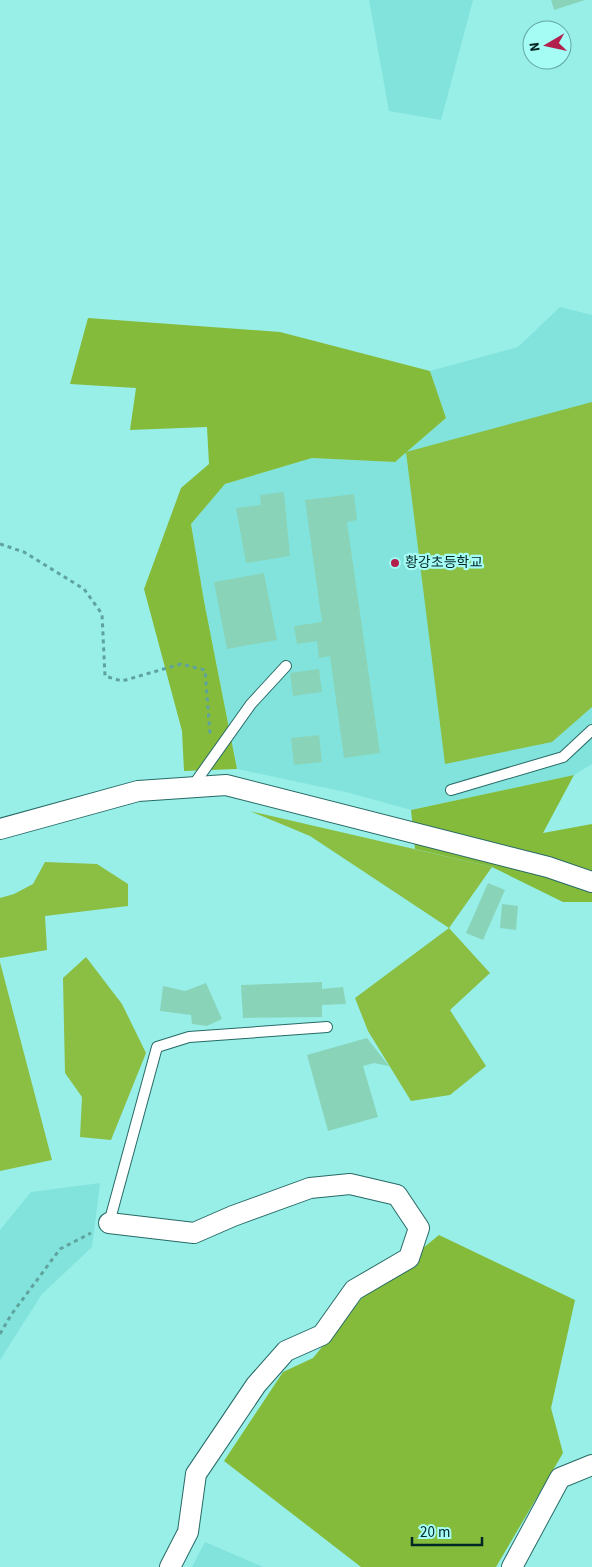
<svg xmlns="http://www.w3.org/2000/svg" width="592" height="1567" font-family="'Source Sans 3','Noto Sans KR',sans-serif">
<rect width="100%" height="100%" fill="#98efe8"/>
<g fill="#81e3dc">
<polygon points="369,0 473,0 441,120 389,111"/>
<polygon points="560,307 592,315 592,764 574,775 411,810 350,793 237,769 204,601 191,524 225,484 312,458 395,462 446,418 430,371 518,347"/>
<polygon points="100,1183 92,1247 42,1294 0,1360 0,1230 31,1192"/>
<polygon points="205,1542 263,1567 192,1567"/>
</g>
<g fill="#8abf43">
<polygon points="592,402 592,707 552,742 445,764 406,452"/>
<polygon points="250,811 492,867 449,928 490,973 450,1010 486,1066 450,1095 411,1101 368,1031 355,998 449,928 310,836"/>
<polygon points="45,862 97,864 128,884 128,906 45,916 47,950 0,958 0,898 14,894 33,884"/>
<polygon points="86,957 122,1004 146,1053 111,1140 80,1137 82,1097 65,1073 63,978"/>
<polygon points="0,962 52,1160 0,1171"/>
</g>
<g fill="#85bb3a">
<polygon points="88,318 280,332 430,371 446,418 395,462 312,458 225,484 191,524 204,601 237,769 184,771 182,731 144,589 181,488 209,464 207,427 130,430 136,388 70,384"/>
<polygon points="574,775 543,833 592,824 592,902 563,902 492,867 415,849 411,810"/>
<polygon points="439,1235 575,1300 551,1408 563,1453 496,1567 361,1567 224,1461 283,1372 313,1358 362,1298"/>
</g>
<g fill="#89d4b9">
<polygon points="551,0 585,0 554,10"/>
<polygon points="284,492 290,556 246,563 236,508 261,505 260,495"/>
<polygon points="354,494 357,520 347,522 380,753 344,758 330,656 319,658 317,641 297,644 294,626 322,622 305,500"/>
<polygon points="264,573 277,640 227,649 214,582"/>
<polygon points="319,669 322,692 293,696 290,673"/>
<polygon points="319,735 322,762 294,765 291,738"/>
<polygon points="488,883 505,890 483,940 466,933"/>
<polygon points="502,904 518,906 516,930 500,928"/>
<polygon points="322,982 322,989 343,987 346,1004 322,1005 322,1017 243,1018 241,985"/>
<polygon points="206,983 222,1019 207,1026 192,1024 191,1015 160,1011 163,986 185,991"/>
<polygon points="367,1038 389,1066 374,1063 363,1066 378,1117 328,1131 307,1055"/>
</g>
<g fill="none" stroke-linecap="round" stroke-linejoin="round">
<defs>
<g id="service">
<polyline points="192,787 251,704 286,666"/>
<polyline points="451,790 563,757 592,730"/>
<polyline points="109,1223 157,1047 189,1037 327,1027"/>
</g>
<g id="minor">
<polyline points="0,829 138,791 226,785 548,867 592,882"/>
<polyline points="109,1223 194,1233 233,1216 310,1188 350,1184 397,1195 419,1228 409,1258 354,1290 322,1335 286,1351 256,1385 196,1474 188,1532 170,1567"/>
<polyline points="512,1567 560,1478 592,1465"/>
</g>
</defs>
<use href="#service" stroke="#276a66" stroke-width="12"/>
<use href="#minor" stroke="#276a66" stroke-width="22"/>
<g stroke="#5fa39e" stroke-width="3" stroke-dasharray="4 4" stroke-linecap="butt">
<polyline points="0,544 24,552 84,589 102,614 105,676 122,681 181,664 205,670 210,734"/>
<polyline points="0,1334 11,1315 60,1249 91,1233"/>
</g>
<use href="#service" stroke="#fff" stroke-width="10"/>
<use href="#minor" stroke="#fff" stroke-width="20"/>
</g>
<circle fill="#b2214d" stroke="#a5fcf5" stroke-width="2" cx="395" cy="563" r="5"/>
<g text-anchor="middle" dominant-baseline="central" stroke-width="4.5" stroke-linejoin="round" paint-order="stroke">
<g font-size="14" fill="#012725" stroke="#a5fcf5" text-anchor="start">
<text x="405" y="563">황강초등학교</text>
</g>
</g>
<g transform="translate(547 45) rotate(261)"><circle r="24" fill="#a5fcf5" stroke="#63a7a2"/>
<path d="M0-4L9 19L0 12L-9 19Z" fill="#b2214d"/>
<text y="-8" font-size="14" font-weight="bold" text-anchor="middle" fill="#012725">N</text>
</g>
<path d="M412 1537v8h70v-8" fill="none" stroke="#012725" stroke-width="2.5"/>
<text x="420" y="1537" font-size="15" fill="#012725" stroke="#a5fcf5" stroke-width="4" paint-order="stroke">20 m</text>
</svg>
